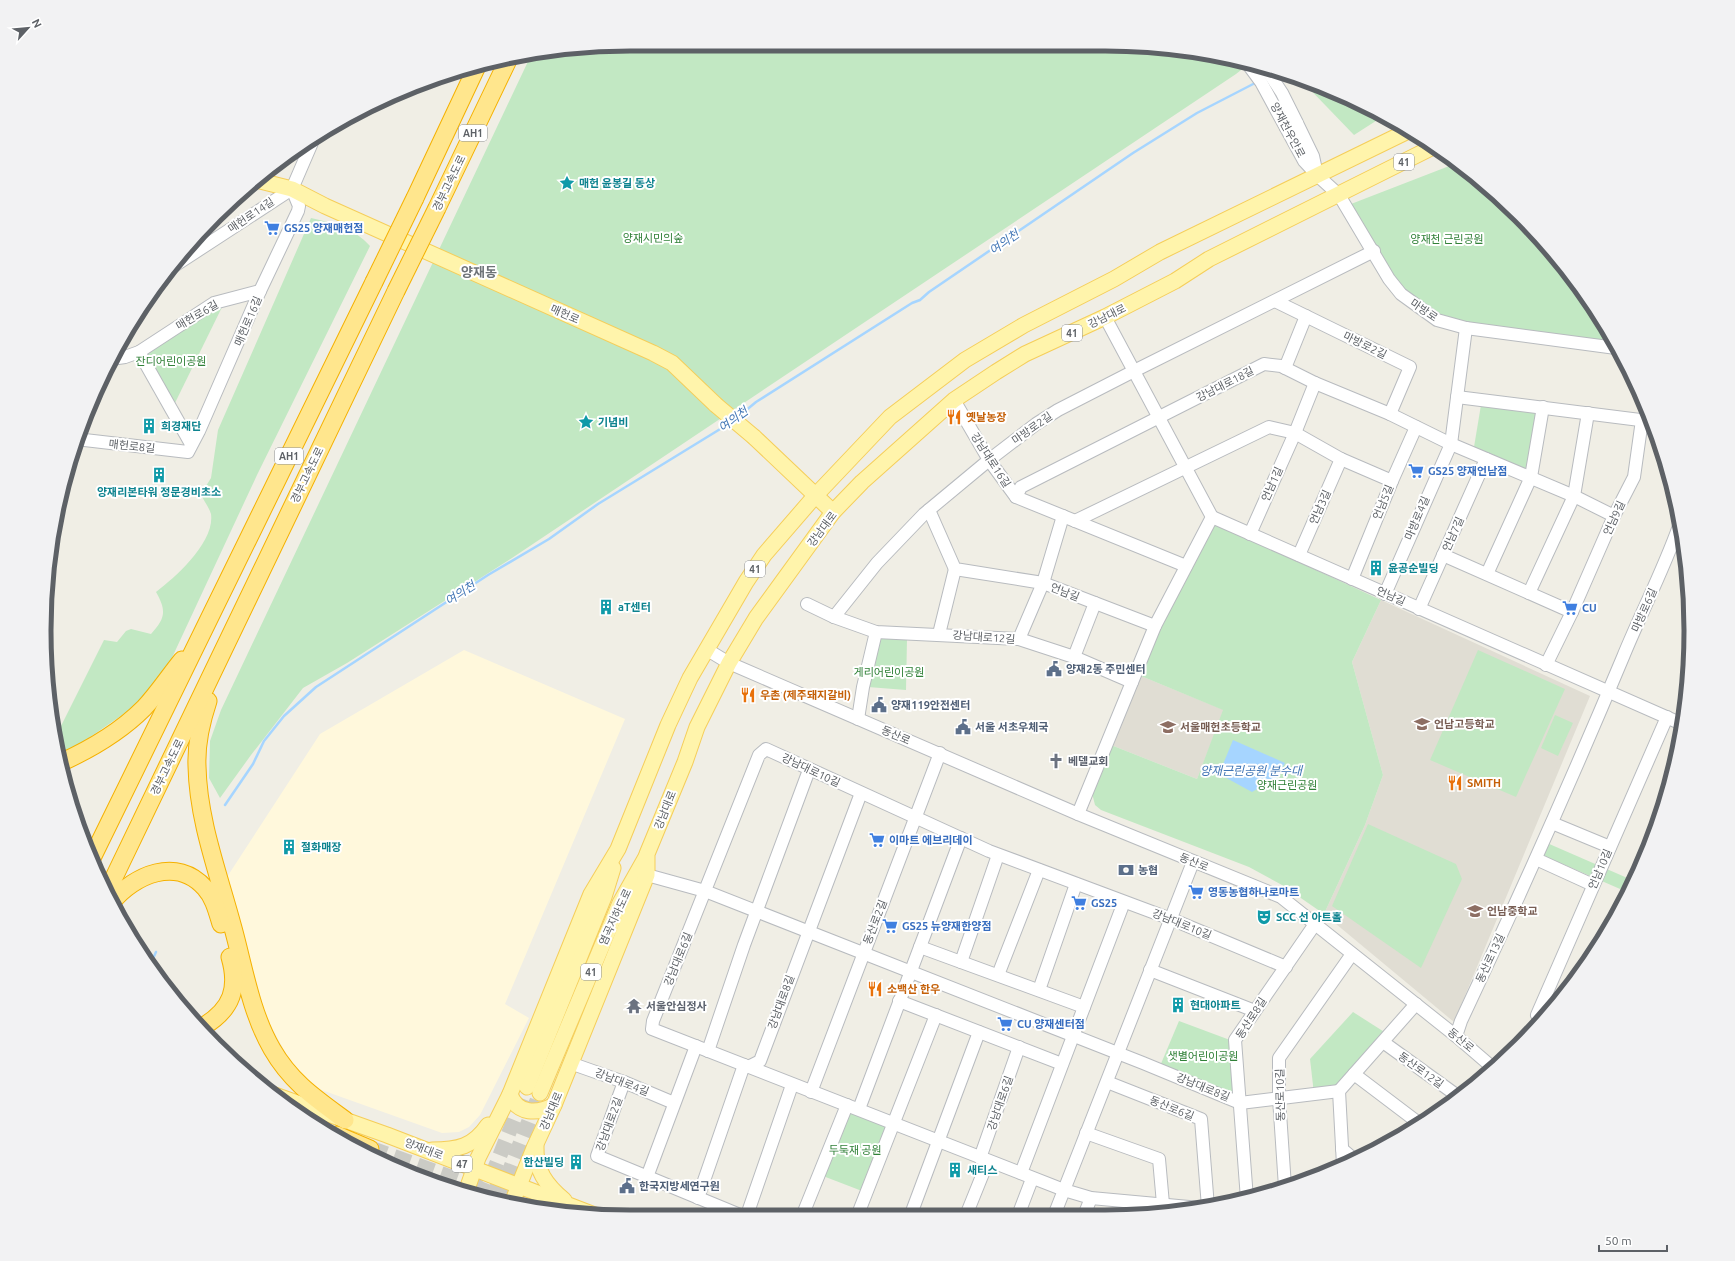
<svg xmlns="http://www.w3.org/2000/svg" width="1735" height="1261" font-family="Ubuntu,'Noto Sans KR',sans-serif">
<rect width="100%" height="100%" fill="#f0eee5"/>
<polygon fill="#fff8dc" points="464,650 625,719 505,1004 529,1018 480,1115 469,1127 459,1132 442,1133 302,1083 266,1017 227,877 320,734"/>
<g fill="#e0ddd3">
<polygon points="1381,600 1590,696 1454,1022 1324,914 1365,825 1383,775 1352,662"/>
<polygon points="1141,676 1224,710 1197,779 1111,745"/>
</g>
<g fill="#c2e8c3">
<polygon points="1105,44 1250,63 1236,74 512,558 347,663 303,688 251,755 220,798 209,778 210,741 221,710 532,53 554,49"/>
<polygon points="1300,79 1329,89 1382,117 1354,135"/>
<polygon points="1457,163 1491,190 1570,273 1613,344 1465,323 1440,317 1409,294 1394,278 1351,204"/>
<path d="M311,218C334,223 354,228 370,246L257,475L170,662L144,700L64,755H59L56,741L58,732L104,640L117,642L126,631L131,629L151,634C165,619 167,611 156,592C176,577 215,542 211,514C209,507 203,500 201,494L211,478L218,430Z"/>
<polygon points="224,303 173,407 142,355"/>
<polygon points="1481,405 1537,411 1527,471 1474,447"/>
<polygon points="1214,523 1381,600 1352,662 1383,775 1365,825 1324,914 1282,885 1249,867 1101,810 1095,805 1092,793 1111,745 1197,779 1223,710 1141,676 1156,634"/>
<polygon points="878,637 907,639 906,690 868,687"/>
<polygon points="1478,650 1565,689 1516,797 1430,760"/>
<polygon points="1555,715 1573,723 1558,756 1541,748"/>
<polygon points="1368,824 1456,864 1462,879 1421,968 1332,906"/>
<polygon points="1547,843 1632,880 1627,892 1542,855"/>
<polygon points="1353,1012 1389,1035 1339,1091 1314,1094 1310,1059"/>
<polygon points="1179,1021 1230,1040 1235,1095 1160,1066"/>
<polygon points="849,1108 888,1124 862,1191 823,1176"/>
</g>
<g fill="#a6d5ff">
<polygon points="1422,138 1491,190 1499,198 1456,166"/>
<polygon points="1233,740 1285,763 1277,777 1252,792 1219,774"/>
</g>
<polygon fill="#f0eee5" points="1420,137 1430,143 1452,159 1447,162 1421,140"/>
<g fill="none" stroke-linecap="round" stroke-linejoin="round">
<g stroke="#a6d5ff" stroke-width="2.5">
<polyline points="738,417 756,402 912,303 920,300 929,292 1133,153 1197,113 1257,82"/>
<polyline points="225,805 253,764 264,741 284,716 316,687 488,575 549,539 598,504 730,423"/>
<polyline points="150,965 156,952"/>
</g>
<g stroke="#cbcbc5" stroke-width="15" stroke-dasharray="15 8" stroke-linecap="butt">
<polyline points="483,1198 527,1087"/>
<polyline points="498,1200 540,1093"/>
</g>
<polyline stroke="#cbcbc5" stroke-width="17" stroke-dasharray="17 8" stroke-linecap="butt" points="370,1149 522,1204"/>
<defs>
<g id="minor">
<polyline points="1286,128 1304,161 1317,175 1313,156 1297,123"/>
<polyline points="1317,175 1339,195 1389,279 1401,294 1437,320 1466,328 1616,348"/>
<polyline points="292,189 314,138"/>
<polyline points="171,268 292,189"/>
<polyline points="1275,301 1410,367 1390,414"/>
<polyline points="1105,317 1212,517"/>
<polyline points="139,352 191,444"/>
<polyline points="111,359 125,357 139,352 214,303 260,291"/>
<polyline points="1285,368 1306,316"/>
<polyline points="1457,397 1648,421"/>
<polyline points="954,400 989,460 1016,497 1186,566"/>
<polyline points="76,439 188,452 199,431 260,291 298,211 299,206 292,189"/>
<polyline points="1016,497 1021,487 1264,364 1281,366 1315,383 1390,414 1451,444 1574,496 1614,516"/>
<polyline points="929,510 955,569 1043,583 1155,626"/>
<polyline points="1212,517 1682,724"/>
<polyline points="1075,521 1269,427 1295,433 1341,459 1392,481"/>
<polyline points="1250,534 1295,433 1315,383"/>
<polyline points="1299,555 1341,459"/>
<polyline points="1443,555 1572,612"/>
<polyline points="1487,574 1531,477 1543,407"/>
<polyline points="1352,579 1392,481 1416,427"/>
<polyline points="1529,593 1574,496 1588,413"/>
<polyline points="1385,594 1451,444 1466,328"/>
<polyline points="807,604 834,617 876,632 1019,639 1074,657 1132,682"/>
<polyline points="1419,609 1486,459"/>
<polyline points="834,617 877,563 924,514 989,460 1036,424 1058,410 1134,371 1374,251"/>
<polyline points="939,634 955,569"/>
<polyline points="1019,639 1043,583 1063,516"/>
<polyline points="706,649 729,663 1078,814 1281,897 1456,1036 1492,1067"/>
<polyline points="1074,657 1095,603"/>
<polyline points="1546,665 1572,612 1614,516 1634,477 1642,420"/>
<polyline points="858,719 863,687 876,632"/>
<polyline points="1078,814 1155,626 1212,517"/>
<polyline points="1552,823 1610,847"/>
<polyline points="1536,859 1593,885"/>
<polyline points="647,875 705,891 1143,1063 1240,1103 1339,1091"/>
<polyline points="920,947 1084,1007"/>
<polyline points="961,962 998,855"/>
<polyline points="1150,970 1255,1011"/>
<polyline points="998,975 1039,870"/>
<polyline points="1039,990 1076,884"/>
<polyline points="899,1001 1062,1064"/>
<polyline points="1542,1020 1537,1015 1667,717"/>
<path d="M1456,1036L1461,1021C1518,900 1572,779 1623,657C1641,613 1663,571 1679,526"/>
<polyline points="1383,1042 1459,1097"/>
<polyline points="708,1051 744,945 809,770"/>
<polyline points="570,1063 624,1082 674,1103"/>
<polyline points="748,1067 760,1061 861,793"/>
<polyline points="1354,1074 1420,1124"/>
<polyline points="624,1082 597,1156 740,1215"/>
<polyline points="1107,1082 1201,1119 1208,1207"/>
<polyline points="811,1092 940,753"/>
<polyline points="859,1109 961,838"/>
<polyline points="1086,1133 1159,1159 1163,1204"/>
<polyline points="1342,1149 1355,1160"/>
<polyline points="980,1158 1019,1047"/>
<polyline points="1343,1165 1339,1091 1416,1004"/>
<polyline points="1021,1173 1124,902"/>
<polyline points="647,1177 696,1046"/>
<polyline points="1285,1187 1279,1098 1279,1058 1352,954"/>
<polyline points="698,1198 744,1065"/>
<polyline points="1247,1199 1235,1040 1315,924"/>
<polyline points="1200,1208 1091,1198 1064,1190 652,1029 653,1021 759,755 766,749 989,851 1171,919 1286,967"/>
<polyline points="967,1213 988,1161"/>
<polyline points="1019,1213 1032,1179"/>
<polyline points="1055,1213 1193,862"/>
<polyline points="1085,1213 1091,1198"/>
<polyline points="803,1214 847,1105"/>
<polyline points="858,1214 936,1015"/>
<polyline points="911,1214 979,1032"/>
<polyline points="747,1215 792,1085"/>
</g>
<g id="major">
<polyline points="256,180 292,189 325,206 653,353 672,363 716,405"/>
<polyline points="754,437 833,512"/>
<polyline points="527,1087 604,897 613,868"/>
<polyline points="540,1093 620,903 646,857"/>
<polyline points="272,1094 387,1135 597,1216"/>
<path d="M510,1094C517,1115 538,1114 554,1105"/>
<path d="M536,1146C535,1170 546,1185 564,1200"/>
<path d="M432,1150C458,1150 473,1147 488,1125"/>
<polyline points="466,1192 478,1158 510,1094 591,894 618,849 668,725 690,678 746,582 764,555 815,496 890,417 965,360 1024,325 1114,279 1160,252 1408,131"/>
<polyline points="512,1203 534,1148 554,1105 647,875 647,854 685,762 697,727 729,663 756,618 833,512 862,482 954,400 996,372 1025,354 1105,317 1175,281 1209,259 1435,146"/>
</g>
<g id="highway">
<polyline points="415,198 478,64"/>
<polyline points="437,208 509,58"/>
<path d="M208,701C201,722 196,743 197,766C198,821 219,875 233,928C244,968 251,1013 272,1049C291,1082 315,1098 345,1120"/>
<path d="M60,763C91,749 120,732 144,708C158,693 169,676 182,660"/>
<polyline points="91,860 374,282"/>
<polyline points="107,892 396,291"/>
<path d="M112,902C134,875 177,856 205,888C214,898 217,911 221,924"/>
<path d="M204,1026C232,1009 239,988 230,957"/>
<polyline points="337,1135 370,1149"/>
</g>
</defs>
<use href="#minor" stroke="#b8bbbf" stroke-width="14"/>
<use href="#major" stroke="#f5ce5a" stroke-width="17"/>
<use href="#highway" stroke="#f5b100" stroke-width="19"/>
<use href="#minor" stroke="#fff" stroke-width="12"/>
<use href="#major" stroke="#fff4ab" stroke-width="15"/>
<use href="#highway" stroke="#ffe68d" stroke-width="17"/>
<defs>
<g id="minor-bridge">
<polyline points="1247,63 1261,82 1286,128"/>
<polyline points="1265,67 1282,93 1297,123"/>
</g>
<polyline id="major-bridge" points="716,405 754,437"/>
<g id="highway-bridge">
<polyline points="374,282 415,198"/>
<polyline points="396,291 437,208"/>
</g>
</defs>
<use href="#minor-bridge" stroke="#b8bbbf" stroke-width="14" stroke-linecap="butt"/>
<use href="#major-bridge" stroke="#f5ce5a" stroke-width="17" stroke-linecap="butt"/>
<use href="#highway-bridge" stroke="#f5b100" stroke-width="19" stroke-linecap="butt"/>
<use href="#minor-bridge" stroke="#fff" stroke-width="12"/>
<use href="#major-bridge" stroke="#fff4ab" stroke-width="15"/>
<use href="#highway-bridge" stroke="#ffe68d" stroke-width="17"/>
</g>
<defs>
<symbol id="sight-bare" viewBox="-9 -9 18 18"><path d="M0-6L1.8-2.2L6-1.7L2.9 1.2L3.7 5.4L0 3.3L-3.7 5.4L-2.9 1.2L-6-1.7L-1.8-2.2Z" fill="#0f9aa8" stroke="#fff" stroke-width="2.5" paint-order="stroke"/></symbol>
<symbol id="supermarket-bare" viewBox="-9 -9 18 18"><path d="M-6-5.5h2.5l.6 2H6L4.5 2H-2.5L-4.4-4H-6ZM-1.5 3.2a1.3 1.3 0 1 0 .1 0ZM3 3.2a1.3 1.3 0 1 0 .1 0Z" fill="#3f7fe0" stroke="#fff" stroke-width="2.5" paint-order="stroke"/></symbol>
<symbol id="restaurant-bare" viewBox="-9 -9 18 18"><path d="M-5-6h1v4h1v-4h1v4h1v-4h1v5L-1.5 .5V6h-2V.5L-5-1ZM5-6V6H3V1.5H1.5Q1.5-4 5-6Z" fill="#e8710a" stroke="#fff" stroke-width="2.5" paint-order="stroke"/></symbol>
<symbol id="building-bare" viewBox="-9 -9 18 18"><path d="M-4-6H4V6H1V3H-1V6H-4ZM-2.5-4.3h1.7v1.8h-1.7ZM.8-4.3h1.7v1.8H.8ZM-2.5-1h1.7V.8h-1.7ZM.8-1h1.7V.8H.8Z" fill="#0f9aa8" stroke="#fff" stroke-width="2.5" paint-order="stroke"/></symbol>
<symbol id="civic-bare" viewBox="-9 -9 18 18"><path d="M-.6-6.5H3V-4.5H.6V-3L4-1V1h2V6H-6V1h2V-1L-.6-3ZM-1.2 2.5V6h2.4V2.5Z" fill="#5c6f8a" stroke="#fff" stroke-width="2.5" paint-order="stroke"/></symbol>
<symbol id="school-bare" viewBox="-9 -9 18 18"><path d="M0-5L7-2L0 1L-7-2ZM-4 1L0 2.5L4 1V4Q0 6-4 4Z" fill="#8d6e63" stroke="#fff" stroke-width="2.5" paint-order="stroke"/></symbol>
<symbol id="church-bare" viewBox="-9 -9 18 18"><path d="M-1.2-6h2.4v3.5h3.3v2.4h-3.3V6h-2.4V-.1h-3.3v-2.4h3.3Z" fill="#6b7280" stroke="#fff" stroke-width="2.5" paint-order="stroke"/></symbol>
<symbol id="bank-bare" viewBox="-9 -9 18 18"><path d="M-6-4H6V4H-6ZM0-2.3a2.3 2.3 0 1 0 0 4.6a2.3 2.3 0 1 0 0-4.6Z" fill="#5c6f8a" stroke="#fff" stroke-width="2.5" paint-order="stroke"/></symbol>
<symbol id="theatre-bare" viewBox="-9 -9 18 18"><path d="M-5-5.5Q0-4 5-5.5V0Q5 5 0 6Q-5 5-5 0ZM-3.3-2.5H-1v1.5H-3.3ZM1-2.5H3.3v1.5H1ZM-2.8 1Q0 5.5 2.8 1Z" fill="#0f9aa8" stroke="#fff" stroke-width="2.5" paint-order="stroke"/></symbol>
<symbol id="temple-bare" viewBox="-9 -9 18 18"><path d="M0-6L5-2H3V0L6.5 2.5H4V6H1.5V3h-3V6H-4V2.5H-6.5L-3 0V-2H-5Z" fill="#6b7280" stroke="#fff" stroke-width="2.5" paint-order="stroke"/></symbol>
</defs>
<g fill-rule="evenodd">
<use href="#sight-bare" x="556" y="172" width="22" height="22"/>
<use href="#supermarket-bare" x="261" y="217" width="22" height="22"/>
<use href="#restaurant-bare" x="943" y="406" width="22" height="22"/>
<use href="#sight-bare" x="575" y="411" width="22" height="22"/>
<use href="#building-bare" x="138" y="415" width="22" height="22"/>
<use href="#supermarket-bare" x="1405" y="460" width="22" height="22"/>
<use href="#building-bare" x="148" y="464" width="22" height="22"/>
<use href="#building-bare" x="1365" y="557" width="22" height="22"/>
<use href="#building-bare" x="595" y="596" width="22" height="22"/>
<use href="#supermarket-bare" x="1559" y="597" width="22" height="22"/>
<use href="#civic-bare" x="1043" y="658" width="22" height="22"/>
<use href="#restaurant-bare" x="737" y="684" width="22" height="22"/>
<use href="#civic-bare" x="868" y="694" width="22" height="22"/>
<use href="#school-bare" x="1411" y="713" width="22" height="22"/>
<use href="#civic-bare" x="952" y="716" width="22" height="22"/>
<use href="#school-bare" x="1157" y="716" width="22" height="22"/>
<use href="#church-bare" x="1045" y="750" width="22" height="22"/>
<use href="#restaurant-bare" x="1444" y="772" width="22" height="22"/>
<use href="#supermarket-bare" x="866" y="829" width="22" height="22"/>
<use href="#building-bare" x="278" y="836" width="22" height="22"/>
<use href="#bank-bare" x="1115" y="859" width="22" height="22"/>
<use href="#supermarket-bare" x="1185" y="881" width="22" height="22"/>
<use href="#supermarket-bare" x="1068" y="892" width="22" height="22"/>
<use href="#school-bare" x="1464" y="900" width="22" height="22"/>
<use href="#theatre-bare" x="1253" y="906" width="22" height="22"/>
<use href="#supermarket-bare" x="879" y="915" width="22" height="22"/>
<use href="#restaurant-bare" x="864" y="978" width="22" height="22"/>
<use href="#building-bare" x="1167" y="994" width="22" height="22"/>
<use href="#temple-bare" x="623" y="995" width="22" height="22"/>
<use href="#supermarket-bare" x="994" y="1013" width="22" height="22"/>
<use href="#building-bare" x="565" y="1151" width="22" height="22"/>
<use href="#building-bare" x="944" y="1159" width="22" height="22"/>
<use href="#civic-bare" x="616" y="1175" width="22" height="22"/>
</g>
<g text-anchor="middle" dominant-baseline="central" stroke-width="4" stroke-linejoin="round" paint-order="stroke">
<g fill="#fff" stroke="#8e9094" stroke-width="1">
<rect x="459" y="125" width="28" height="16" rx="3"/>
<rect x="1394" y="154" width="20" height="16" rx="3"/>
<rect x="1062" y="325" width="20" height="16" rx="3"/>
<rect x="275" y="448" width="28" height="16" rx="3"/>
<rect x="745" y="561" width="20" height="16" rx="3"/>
<rect x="581" y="964" width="20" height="16" rx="3"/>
<rect x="452" y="1156" width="20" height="16" rx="3"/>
</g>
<g font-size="10" font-weight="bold" fill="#5d6166">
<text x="473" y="133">AH1</text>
<text x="1404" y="162">41</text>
<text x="1072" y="333">41</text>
<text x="289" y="456">AH1</text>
<text x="755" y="569">41</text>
<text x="591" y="972">41</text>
<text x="462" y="1164">47</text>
</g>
<g font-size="11" fill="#5d6166" stroke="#fff">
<text transform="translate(1288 130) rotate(62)">양재천우안로</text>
<text transform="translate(449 183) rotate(-64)">경부고속도로</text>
<text transform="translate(251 215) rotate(-34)">매헌로14길</text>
<text transform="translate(1424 310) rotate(34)">마방로</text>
<text transform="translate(565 314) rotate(24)">매헌로</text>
<text transform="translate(197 315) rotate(-30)">매헌로6길</text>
<text transform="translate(1107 316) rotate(-26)">강남대로</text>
<text transform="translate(248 321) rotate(-67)">매헌로16길</text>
<text transform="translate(1365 345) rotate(26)">마방로2길</text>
<text transform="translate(1225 384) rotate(-27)">강남대로18길</text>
<text transform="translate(1032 428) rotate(-35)">마방로2길</text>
<text transform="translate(132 446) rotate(6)">매헌로8길</text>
<text transform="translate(991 460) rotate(57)">강남대로16길</text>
<text transform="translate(307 475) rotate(-64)">경부고속도로</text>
<text transform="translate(1272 484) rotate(-66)">언남1길</text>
<text transform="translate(1383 502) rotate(-68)">언남5길</text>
<text transform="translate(1320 507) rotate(-66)">언남3길</text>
<text transform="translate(1417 518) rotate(-67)">마방로4길</text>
<text transform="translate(1614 518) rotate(-65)">언남9길</text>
<text transform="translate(822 529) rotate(-53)">강남대로</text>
<text transform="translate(1453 534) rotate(-66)">언남7길</text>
<text transform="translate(1065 592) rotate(21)">언남길</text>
<text transform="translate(1391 596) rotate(24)">언남길</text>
<text transform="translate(1644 610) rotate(-66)">마방로6길</text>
<text transform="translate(984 637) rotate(4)">강남대로12길</text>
<text transform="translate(896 735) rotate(23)">동산로</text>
<text transform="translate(167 767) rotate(-64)">경부고속도로</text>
<text transform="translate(811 770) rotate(25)">강남대로10길</text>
<text transform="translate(665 810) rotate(-68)">강남대로</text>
<text transform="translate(1194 862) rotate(22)">동산로</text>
<text transform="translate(1600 869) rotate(-67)">언남10길</text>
<text transform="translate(615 917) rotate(-65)">염곡지하도로</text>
<text transform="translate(875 922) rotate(-69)">동산로2길</text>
<text transform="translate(1182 924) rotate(22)">강남대로10길</text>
<text transform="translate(1490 958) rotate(-65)">동산로13길</text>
<text transform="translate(678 959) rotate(-68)">강남대로6길</text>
<text transform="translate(781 1002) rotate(-70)">강남대로8길</text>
<text transform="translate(1251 1018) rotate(-57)">동산로8길</text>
<text transform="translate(1461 1040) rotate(40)">동산로</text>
<text transform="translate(1421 1070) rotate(36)">동산로12길</text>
<text transform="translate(622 1082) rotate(21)">강남대로4길</text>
<text transform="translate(1203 1087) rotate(22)">강남대로8길</text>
<text transform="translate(1280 1095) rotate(-91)">동산로10길</text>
<text transform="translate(1000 1103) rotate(-71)">강남대로6길</text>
<text transform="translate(1172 1108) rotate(22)">동산로6길</text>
<text transform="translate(551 1111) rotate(-67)">강남대로</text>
<text transform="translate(609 1124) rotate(-70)">강남대로2길</text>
<text transform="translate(424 1149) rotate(21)">양재대로</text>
</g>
<g font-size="11" font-weight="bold" fill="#0d838f" stroke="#fff" text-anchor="start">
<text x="579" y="183">매헌 윤봉길 동상</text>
<text x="598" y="422">기념비</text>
<text x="161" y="426">희경재단</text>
<text x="159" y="492" text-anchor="middle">양재리본타워 정문경비초소</text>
<text x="1388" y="568">윤공순빌딩</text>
<text x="618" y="607">aT센터</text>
<text x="301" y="847">절화매장</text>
<text x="1276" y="917">SCC 선 아트홀</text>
<text x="1190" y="1005">현대아파트</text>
<text x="564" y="1162" text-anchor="end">한산빌딩</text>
<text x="967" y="1170">새티스</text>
</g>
<g font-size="11" font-weight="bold" fill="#366cbe" stroke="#fff" text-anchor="start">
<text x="284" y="228">GS25 양재매헌점</text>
<text x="1428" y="471">GS25 양재언남점</text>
<text x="1582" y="608">CU</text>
<text x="889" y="840">이마트 에브리데이</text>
<text x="1208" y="892">영동농협하나로마트</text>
<text x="1091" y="903">GS25</text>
<text x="902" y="926">GS25 뉴양재한양점</text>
<text x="1017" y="1024">CU 양재센터점</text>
</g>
<g font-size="11" fill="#318138" stroke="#fff">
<text x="653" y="238">양재시민의숲</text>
<text x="1447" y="239">양재천 근린공원</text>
<text x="171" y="361">잔디어린이공원</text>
<text x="889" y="672">게리어린이공원</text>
<text x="1287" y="785">양재근린공원</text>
<text x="1203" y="1056">샛별어린이공원</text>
<text x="855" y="1150">두둑재 공원</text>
</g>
<g font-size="11" font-weight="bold" fill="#c56008" stroke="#fff" text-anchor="start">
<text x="966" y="417">옛날농장</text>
<text x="760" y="695">우촌 (제주돼지갈비)</text>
<text x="1467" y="783">SMITH</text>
<text x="887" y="989">소백산 한우</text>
</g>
<g font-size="11" font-weight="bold" fill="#4e5e75" stroke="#fff" text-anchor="start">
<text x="1066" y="669">양재2동 주민센터</text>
<text x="891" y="705">양재119안전센터</text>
<text x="975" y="727">서울 서초우체국</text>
<text x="1138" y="870">농협</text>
<text x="639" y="1186">한국지방세연구원</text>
</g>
<g font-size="11" font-weight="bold" fill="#785e54" stroke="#fff" text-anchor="start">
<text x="1434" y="724">언남고등학교</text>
<text x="1180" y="727">서울매헌초등학교</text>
<text x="1487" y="911">언남중학교</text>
</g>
<g font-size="11" font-weight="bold" fill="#5b616d" stroke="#fff" text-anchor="start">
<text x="1068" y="761">베델교회</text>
<text x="646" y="1006">서울안심정사</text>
</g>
<g font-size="12" font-style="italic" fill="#4075b5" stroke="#fff">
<text transform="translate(1004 242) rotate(-35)">여의천</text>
<text transform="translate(733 419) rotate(-36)">여의천</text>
<text transform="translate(460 593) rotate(-33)">여의천</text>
<text x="1251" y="770">양재근린공원 분수대</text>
</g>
<g font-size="13" font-weight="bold" fill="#6e7378" stroke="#fff">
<text x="479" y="272">양재동</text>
</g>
</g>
<path d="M0 0H1735V1261H0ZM630 51H1105A579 579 0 0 1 1684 630V631A579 579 0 0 1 1105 1210H630A579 579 0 0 1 51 631V630A579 579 0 0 1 630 51Z" fill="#f2f2f3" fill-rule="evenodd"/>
<path fill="none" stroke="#5d6166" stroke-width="5" d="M630 51H1105A579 579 0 0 1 1684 630V631A579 579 0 0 1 1105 1210H630A579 579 0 0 1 51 631V630A579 579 0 0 1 630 51Z"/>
<g transform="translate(28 28) rotate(63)" stroke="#ffffff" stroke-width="3" paint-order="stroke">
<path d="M0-3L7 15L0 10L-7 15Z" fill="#5d6166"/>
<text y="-6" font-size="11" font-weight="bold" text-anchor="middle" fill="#5d6166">N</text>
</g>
<path d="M1599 1245v6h68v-6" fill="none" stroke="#5d6166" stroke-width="2"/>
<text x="1605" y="1245" font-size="12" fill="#5d6166" stroke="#ffffff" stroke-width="3" paint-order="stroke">50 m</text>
</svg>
